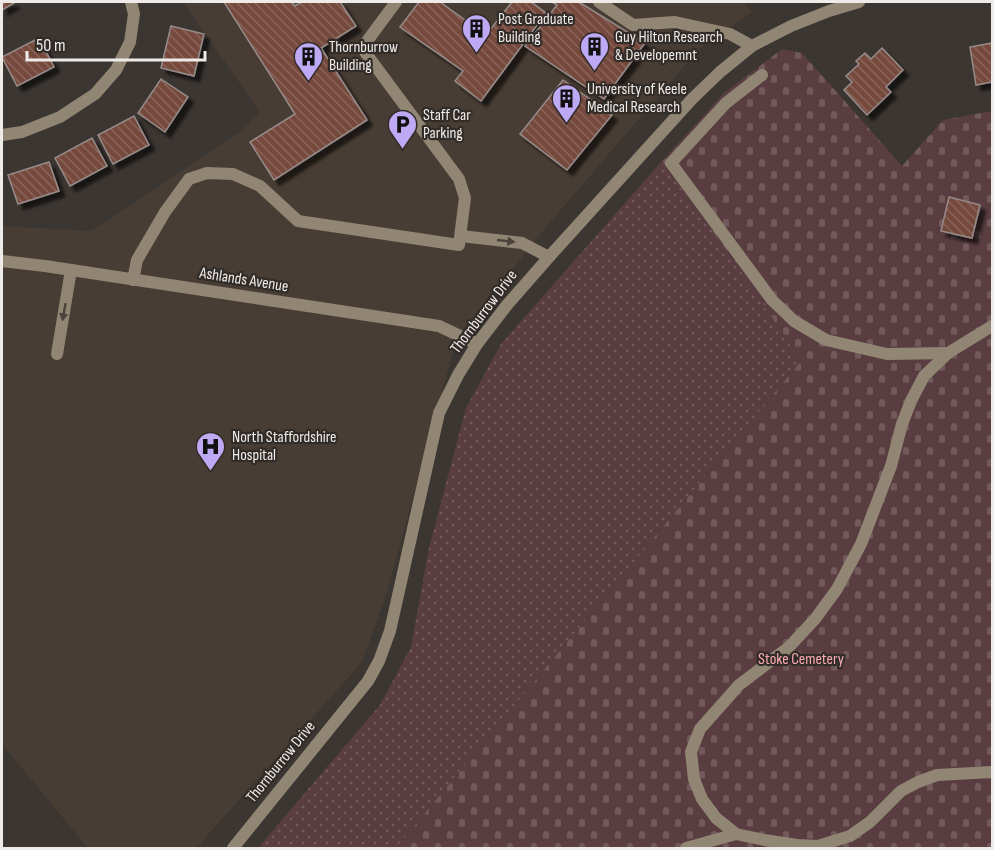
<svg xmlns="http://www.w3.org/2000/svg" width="994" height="850" font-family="'Sofia Sans Condensed',sans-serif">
<defs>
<pattern id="grass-dots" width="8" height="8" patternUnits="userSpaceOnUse" patternTransform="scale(1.5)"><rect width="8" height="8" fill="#5a3d41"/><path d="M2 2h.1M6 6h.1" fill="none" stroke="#72595c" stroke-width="1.8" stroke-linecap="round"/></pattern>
<pattern id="cemetery-stones" width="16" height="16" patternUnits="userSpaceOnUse" patternTransform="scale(1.5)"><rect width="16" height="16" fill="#5a3d41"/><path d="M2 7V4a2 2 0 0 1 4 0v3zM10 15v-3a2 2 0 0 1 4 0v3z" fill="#72595c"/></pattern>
<pattern id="building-back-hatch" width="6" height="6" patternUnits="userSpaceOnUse" patternTransform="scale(1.5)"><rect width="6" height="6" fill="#76493e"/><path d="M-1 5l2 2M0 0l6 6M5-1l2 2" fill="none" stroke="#8a635a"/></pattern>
<filter id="shadow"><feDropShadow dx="5.5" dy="5.5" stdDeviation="1.5" flood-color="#0009"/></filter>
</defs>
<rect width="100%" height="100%" fill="#3c3632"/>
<polygon fill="#483d34" points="183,2 744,2 752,12 698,50 546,227 468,326 453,351 387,592 362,662 196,848 88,848 2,744 2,226 92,231 244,129 260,112"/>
<polygon fill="url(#grass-dots)" points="662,161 739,268 801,361 396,848 258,848 380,705 411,647 429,548 466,408 501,344"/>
<polygon fill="url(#cemetery-stones)" points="782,49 802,53 902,166 943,120 992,111 992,848 396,848 801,361 739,268 662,161 724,93"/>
<g fill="url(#building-back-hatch)" stroke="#958c8a" stroke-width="1.5" filter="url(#shadow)">
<polygon points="2,2 13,2 14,3 2,10"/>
<polygon points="224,2 292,2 295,6 302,2 340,2 356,26 321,48 367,120 274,180 250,142 295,114"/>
<polygon points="419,2 440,2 486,35 512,2 531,2 546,13 481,101 455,81 463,71 400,27"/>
<polygon points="552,2 579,2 645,43 604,99 525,46 557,5"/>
<polygon points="171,26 204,34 194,76 161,68"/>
<polygon points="39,38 54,67 17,86 2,57"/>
<polygon points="992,43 992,82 976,85 970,47"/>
<polygon points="882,48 903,70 886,87 891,92 867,115 844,90 852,82 846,76 859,64 856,61 865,53 871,59"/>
<polygon points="161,79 188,97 165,132 138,113"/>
<polygon points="563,80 612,115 567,170 520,134"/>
<polygon points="134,116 149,145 113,164 98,135"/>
<polygon points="92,138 107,166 70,186 55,158"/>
<polygon points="49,162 59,191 18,204 8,175"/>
<polygon points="949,197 980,205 972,238 941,231"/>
</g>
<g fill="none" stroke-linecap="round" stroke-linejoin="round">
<g stroke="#908673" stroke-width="12">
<polyline points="599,2 633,25 675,22 730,34 752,46"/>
<polyline points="762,75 726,103 671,163 772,300 794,321 826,340 887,354 948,353"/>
<polyline points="461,236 522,243 549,257"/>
<polyline points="133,280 137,260 165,212 189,179 207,173 233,174 260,186 298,221 459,245 465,198 459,179 362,48 396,2"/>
<polyline points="992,326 948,353 924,376 911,401 902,424 891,466 861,544 837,589 815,619 789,647 739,685 700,729 691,752 694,779 702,799 716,818 736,834 764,840 797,845 818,846 850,836 870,822 901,791 918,782 937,775 992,772"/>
<polyline points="57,354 71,270"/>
<polyline points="686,848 736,834"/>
</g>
<g stroke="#908673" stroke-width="12">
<polyline points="2,135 22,132 60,117 95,94 116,70 130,42 134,14 131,2"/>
<polyline points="2,261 45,266 439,326 477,344"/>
<polyline points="233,848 368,681 379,661 390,631 439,413 458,375 477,344 507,305 549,257 692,99 720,72 752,46 791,26 829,11 859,2"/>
</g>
</g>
<defs><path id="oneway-solid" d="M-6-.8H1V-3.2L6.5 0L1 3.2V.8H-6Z" transform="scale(1.5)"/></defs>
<g fill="#4a423b">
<use href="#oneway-solid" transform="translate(506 241) rotate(6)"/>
<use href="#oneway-solid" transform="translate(64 312) rotate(100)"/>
</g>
<defs>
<symbol id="building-pin" viewBox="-11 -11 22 30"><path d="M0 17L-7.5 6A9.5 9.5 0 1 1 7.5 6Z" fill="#bea9f4" stroke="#322c28"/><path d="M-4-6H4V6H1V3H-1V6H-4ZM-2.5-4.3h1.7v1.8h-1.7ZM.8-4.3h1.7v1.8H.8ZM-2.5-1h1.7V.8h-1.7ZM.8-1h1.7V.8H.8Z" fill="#111"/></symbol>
<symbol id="parking-pin" viewBox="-11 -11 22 30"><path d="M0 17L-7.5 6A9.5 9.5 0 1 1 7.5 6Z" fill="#bea9f4" stroke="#322c28"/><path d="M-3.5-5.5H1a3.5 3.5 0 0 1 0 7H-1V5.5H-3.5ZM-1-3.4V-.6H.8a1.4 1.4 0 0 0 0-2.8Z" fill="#111"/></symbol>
<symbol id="hospital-pin" viewBox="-11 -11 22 30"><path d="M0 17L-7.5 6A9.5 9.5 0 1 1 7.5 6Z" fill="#bea9f4" stroke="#322c28"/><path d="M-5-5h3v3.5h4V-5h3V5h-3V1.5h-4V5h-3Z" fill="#111"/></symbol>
</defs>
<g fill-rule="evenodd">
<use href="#building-pin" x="460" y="12" width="33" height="45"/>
<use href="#building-pin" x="578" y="30" width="33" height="45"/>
<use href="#building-pin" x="292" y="40" width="33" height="45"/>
<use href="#building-pin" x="550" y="82" width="33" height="45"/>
<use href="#parking-pin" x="386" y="108" width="33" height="45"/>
<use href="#hospital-pin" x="194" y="430" width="33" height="45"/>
</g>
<g text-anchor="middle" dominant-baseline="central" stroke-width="4.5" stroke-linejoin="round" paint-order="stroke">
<g font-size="16" fill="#efebe8" stroke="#322c28" text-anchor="start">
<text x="498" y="19">Post Graduate<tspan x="498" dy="18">Building</tspan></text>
<text x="615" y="37">Guy Hilton Research<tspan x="615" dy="18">&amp; Developemnt</tspan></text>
<text x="329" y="47">Thornburrow<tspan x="329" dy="18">Building</tspan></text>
<text x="587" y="89">University of Keele<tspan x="587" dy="18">Medical Research</tspan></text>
<text x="423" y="115">Staff Car<tspan x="423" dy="18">Parking</tspan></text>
<text x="232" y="437">North Staffordshire<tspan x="232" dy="18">Hospital</tspan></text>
</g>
<g font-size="16" fill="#efebe8" stroke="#322c28">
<text transform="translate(244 280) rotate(9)">Ashlands Avenue</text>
<text transform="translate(484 312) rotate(-53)">Thornburrow Drive</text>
<text transform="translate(281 762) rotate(-51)">Thornburrow Drive</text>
</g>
<g font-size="16" fill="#fbabb6" stroke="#322c28">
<text x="801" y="659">Stoke Cemetery</text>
</g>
</g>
<rect width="994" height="850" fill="none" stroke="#efebe8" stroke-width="6"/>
<path d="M27 51v9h178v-9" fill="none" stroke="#efebe8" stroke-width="3"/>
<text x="36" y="51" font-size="18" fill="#efebe8" stroke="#322c28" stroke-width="4.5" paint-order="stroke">50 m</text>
</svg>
